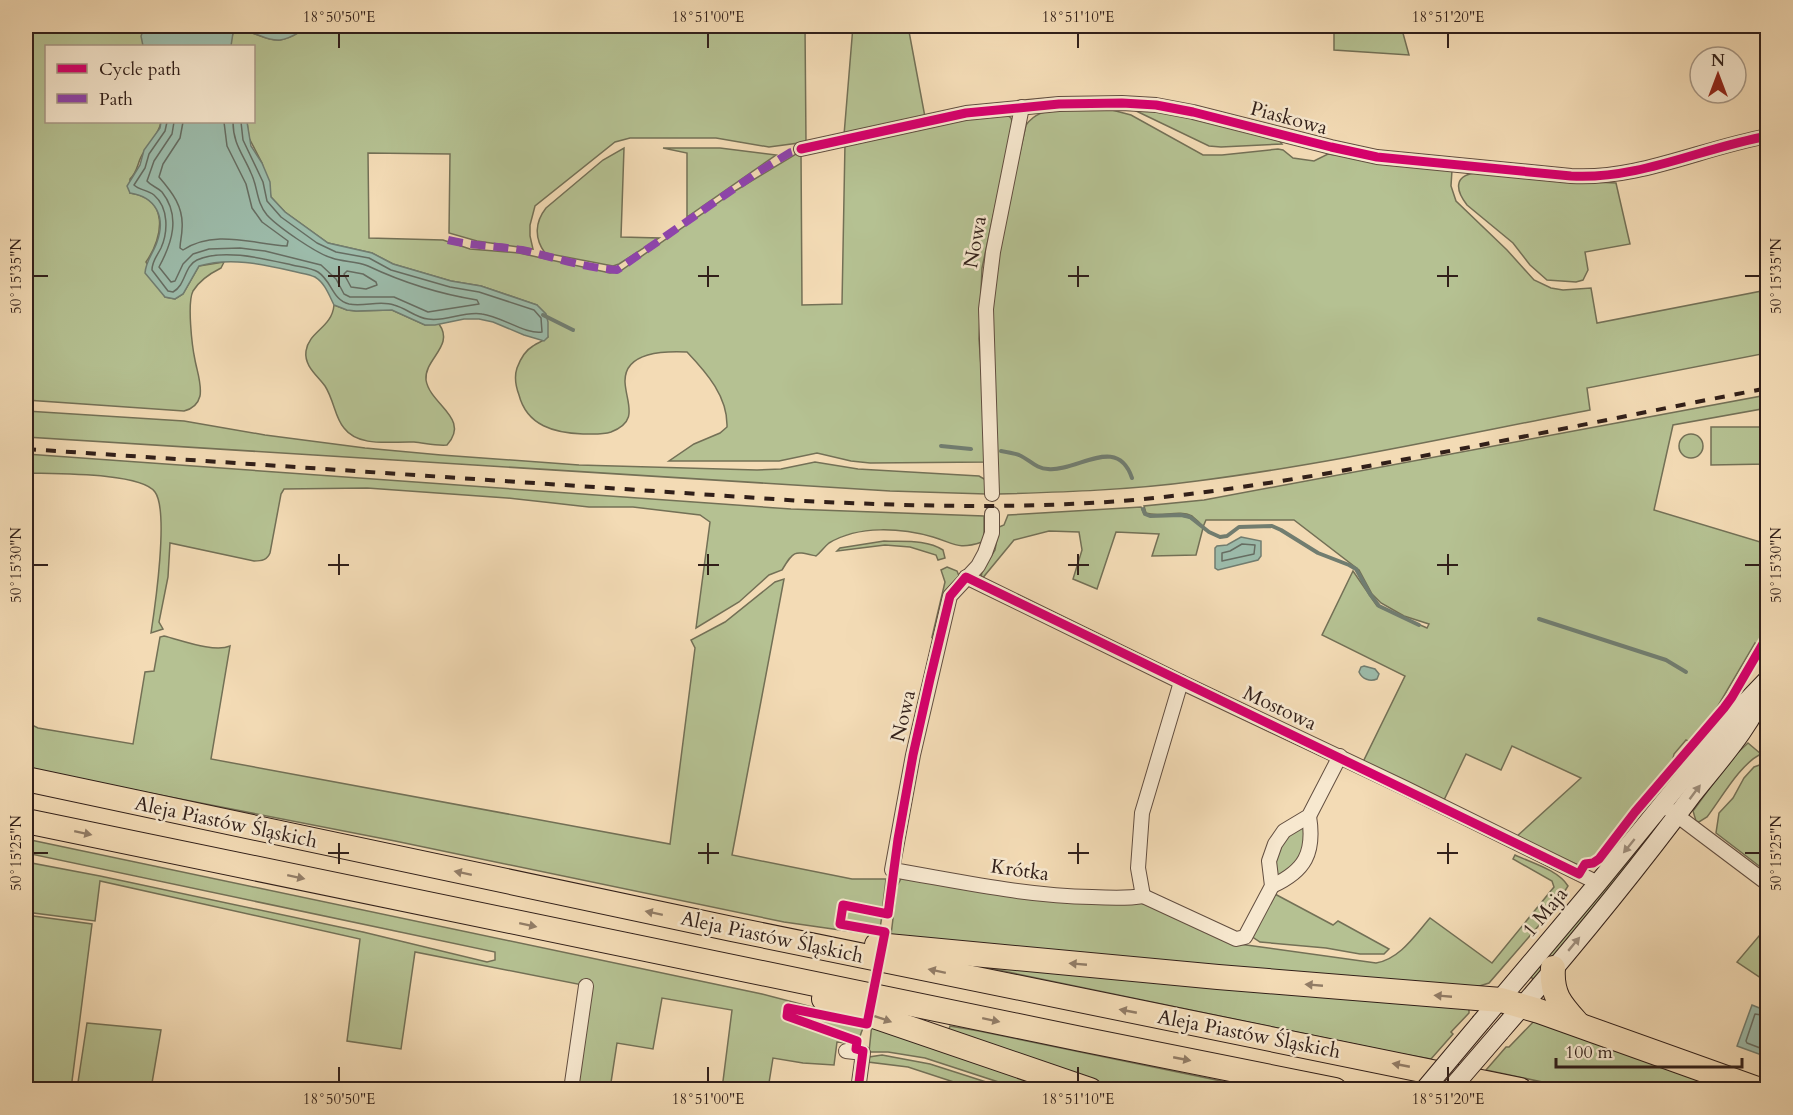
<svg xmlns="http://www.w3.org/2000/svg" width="1793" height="1115" font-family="Cardo,serif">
<rect width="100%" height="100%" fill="#f3dbb5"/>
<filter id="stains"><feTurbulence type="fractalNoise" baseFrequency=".00333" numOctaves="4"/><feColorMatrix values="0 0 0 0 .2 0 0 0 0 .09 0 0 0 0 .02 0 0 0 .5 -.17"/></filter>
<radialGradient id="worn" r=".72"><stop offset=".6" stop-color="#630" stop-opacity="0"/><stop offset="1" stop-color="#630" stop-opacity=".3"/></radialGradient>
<g fill="#b5c192" stroke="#737056" stroke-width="1.5">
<path d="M26,26H145L143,28V46H46V122H161C159,134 150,142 144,152C137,161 139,170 130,179V193C169,198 164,236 146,262L165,297L175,299L183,294L199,266L224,262L221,268C211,273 199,281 193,291C187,303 192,346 195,360C197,371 202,384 200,396C198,404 192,409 184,411L26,400Z"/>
<path d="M311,26H805L806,142L769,147L716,138H630L615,142L535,206L530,225V236L533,249L477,241L449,233L450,154L368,153L369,238L443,240L470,249L519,253L610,273L619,272L735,191L801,151L802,305L842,304L845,143L897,135L967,117L1007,115L1011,118L1013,124L982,268L979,339L988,462L870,463L851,461L817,453L779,461H669L694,444L720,433L727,427C728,397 707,373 687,352C666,351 624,351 625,382C626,403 640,421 611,432C602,435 592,434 583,434C555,433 527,426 519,395C516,387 514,377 517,368C520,360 526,350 533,346C538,342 543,342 548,337L537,305L481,286L451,281L393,264L372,253L328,243L285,212L271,197L262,163L249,138L247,122H254V46H231L230,44L233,33C250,26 263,42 280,40C292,39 301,30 311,26Z"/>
<polygon points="853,26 908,26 925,117 844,135"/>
<polygon points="1334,26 1401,26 1409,55 1334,50"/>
<polygon points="1132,109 1170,113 1278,139 1282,144 1221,147 1209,146"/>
<path d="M1059,110H1112L1131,115L1203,155H1222L1278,149L1283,150L1293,158L1314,161L1328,154L1452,170L1451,186L1456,201L1507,250L1534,280L1551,288L1563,290L1591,288L1597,323L1767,290V353L1587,388L1590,410C1460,435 1329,464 1197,481C1131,490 1065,492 998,494L990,311L997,254L1026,125C1035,113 1045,111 1059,110Z"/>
<path d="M624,148L621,237L659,238L619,264L613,266L545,253C534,238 535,222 546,208L603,160Z"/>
<polygon points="663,148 720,148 776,155 687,217 687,153"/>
<path d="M1475,173L1573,181L1616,183L1630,244L1585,252L1588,270L1583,280L1576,282L1547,280L1530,265L1513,243L1467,205C1456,191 1453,176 1475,173Z"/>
<path d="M334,305L347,310L356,311L392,310L425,325L439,324C455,346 424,359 426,380C430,405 471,418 447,445C436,446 425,443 414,442C392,441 359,448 344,428C335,418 334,400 325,386C317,375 304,366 306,351C309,331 332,328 334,305Z"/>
<path d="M1767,395V408L1673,425L1654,510L1767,544V628L1758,646L1755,643L1715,711L1690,742L1686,740L1674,754L1672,763L1594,859H1584L1578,865L1516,837L1581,778L1512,746L1501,770L1466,754L1444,800L1363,762L1405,676L1322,635L1353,571L1377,606L1427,628L1429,624L1404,616L1381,603L1372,594L1359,570L1294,520H1206L1203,527C1200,523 1196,519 1192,516C1179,509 1160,518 1146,513L1144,506L1204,500Z"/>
<polygon points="26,411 184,421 265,435 365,448 441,455 579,465 757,470 781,469 815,462 858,469 979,476 986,480 986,494 890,491 26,437"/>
<polygon points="1711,427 1767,427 1767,464 1711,465"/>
<circle cx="1691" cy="446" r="12"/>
<path d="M26,454L791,509L984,516V538L982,542C958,550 956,544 933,537C901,528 859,525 829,543C824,547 821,552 816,556C794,551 794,550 782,570L769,575L739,602L696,628L710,522L700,515L633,507H589L507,498L367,488L284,489L281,494L270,553C267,560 262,561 254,561L170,543L168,577L159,622L163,629L151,633C155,607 169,511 155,492C141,472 51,474 26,473Z"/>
<path d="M1141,507L1144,514C1158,520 1173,512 1187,517C1193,519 1198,524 1203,528L1196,555L1152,556L1159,534L1116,532L1097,589L1073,579L1082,550L1079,532L1049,531L1014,540L981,580L982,571L995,550L999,527L1004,525L1008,515Z"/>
<path d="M884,541C903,542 926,539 943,550L945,558L938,560L936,555L910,547L885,545L837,551L840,548Z"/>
<polygon points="947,567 957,571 959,576 934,636 932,637 945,582 941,570"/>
<path d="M784,579L732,855L852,879H886L882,912L842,903L837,927L872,932L889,937L784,922L395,841L26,769V713L32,725L38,728L133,744L145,672L154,671L160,637L164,636C181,640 214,653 230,646L211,759L670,844L695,648L691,640L725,622L775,582Z"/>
<path d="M1748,743L1761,754C1740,764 1721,799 1707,817L1699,822L1696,821L1693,811L1731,759Z"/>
<polygon points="1765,763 1767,764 1767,872 1716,833 1719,813 1733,798 1744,778 1754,767"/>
<polygon points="1658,823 1660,825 1535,981 1533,980 1531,976"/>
<path d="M1303,824L1307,827L1300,860L1278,880C1264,853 1284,840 1303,824Z"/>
<polygon points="26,839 762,994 862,1020 786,1005 784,1018 855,1044 837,1042 834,1065 803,1063 773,1058 768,1089 722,1089 732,1010 662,998 653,1049 617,1043 610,1089 574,1089 588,986 415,952 401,1049 347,1041 360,939 100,881 95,921 26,912 26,862 100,876 363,932 487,962 495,960 495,952 26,853"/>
<path d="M1515,855C1532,863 1558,870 1568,886L1555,907L1489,983L1470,989L891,935L897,886L902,877L1140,903L1152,905L1239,944L1376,963C1400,959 1415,935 1430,918L1492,963L1554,887L1552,881L1513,859Z"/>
<polygon points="1273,893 1333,925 1338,921 1389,949 1384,954 1360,954 1326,948 1260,942 1251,936"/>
<polygon points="846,909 882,916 880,928 844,921"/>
<polygon points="26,915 92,924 71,1089 26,1089"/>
<polygon points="1759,936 1767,943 1767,982 1737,962"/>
<polygon points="985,961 1469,1005 1469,1013 1451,1032 1453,1034 1431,1059 1397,1053 984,967"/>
<polygon points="791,1010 864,1025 859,1039 790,1015"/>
<polygon points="1537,1018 1737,1089 1575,1089 1486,1070 1506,1047 1509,1047"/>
<polygon points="87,1023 161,1030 151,1089 77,1089"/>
<polygon points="872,1023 1058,1089 1020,1089 925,1058 888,1052 869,1052"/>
<polygon points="950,1026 979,1031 1260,1089 1112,1089 950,1034 948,1032"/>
<polygon points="882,1055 930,1064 1008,1089 975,1089 908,1067 868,1062 869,1057"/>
</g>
<g fill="#9cbbaa" stroke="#717d70" stroke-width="1.5">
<path d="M145,26H311C301,30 292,39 280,40C263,42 250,25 233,33L231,46H143L141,36Z"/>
<path d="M161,122H247L251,146L262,163L270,182L271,197L285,212L328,243L372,253L393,264L451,281L481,286L537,305L546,314L548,322V337L544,341L524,335L493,322L479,319H464L435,325H425L392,310L356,311L347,310L334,305C329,295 325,283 315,277C309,274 299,273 292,271C261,264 230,257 199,266L183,294L175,299L165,297L145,273C146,260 153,254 157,242C166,217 156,197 130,193L127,186L140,165L144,150L160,128Z"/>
<polygon points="1241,537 1261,541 1261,556 1258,560 1218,570 1215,568 1215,548 1217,546 1227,545"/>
<path d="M1364,666L1375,669L1379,674L1377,679C1370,682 1362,679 1359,672L1361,667Z"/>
<polygon points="1752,1005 1767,1011 1767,1057 1737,1046"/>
</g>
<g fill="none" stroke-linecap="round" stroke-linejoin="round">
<g stroke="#666d62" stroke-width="1.5">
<path d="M167,122L165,131L149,154L145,168L134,185C139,190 148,190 154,195C169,208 168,232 161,248C157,256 152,261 152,270L168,291L173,292C186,285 184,266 197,260C223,248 265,259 292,265C300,267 311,268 318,272C332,281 332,300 349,304C364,307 380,300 394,305C406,308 416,318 428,319C446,322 463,311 482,314C500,316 527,335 542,332L541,318L534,310L479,292L450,287L391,270L369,258L336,252L317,243L281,217L267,201L263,182L243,140L241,122"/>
<path d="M174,122L172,134L154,161L147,181C151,186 157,187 162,192C181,216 172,243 159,267L171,282L175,281L183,264L193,254L209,249L240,248L265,251L321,265L336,279L344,294L350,297H394L428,312L479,304L477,300C440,294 402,282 368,266C357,261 343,262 332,258C317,254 278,227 267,215C256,202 258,187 251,173C243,154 233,144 233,122"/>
<path d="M183,122L180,138L163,164L159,177C172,192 184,207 182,229C182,236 180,242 180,248L183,250C214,229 253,244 287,246L288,241L262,222L252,208L246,184L227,146L224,122"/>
<polygon points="347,271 363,274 376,282 377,285 366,289 351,287 344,274"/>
<polygon points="1242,544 1255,545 1254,554 1222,561 1222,553 1230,551"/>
<polyline points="1768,1016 1755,1014 1746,1041 1747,1043 1768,1051"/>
</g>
<g stroke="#717d70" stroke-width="4">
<polyline points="543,315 573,330"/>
<polyline points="941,446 971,449"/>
<path d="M1001,451C1007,452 1013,453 1019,455C1029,459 1036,469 1048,469C1078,472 1117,434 1132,478"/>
<polyline points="1143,509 1145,514 1150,516 1181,515 1190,517 1209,532 1220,537 1227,536 1239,527 1272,526 1281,530 1318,553 1349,565 1356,569 1370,594 1379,606 1419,625"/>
<polyline points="1539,619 1666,660 1686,672"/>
</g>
<defs>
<g id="street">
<path d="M801,149L966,113L1059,104L1122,103L1156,105L1193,112L1331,147L1377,157L1571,176C1639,180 1701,148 1768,136"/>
<polyline points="992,494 986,309 993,252 1022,107"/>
<path d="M992,514V533L985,553L978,566L950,596L913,755L892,870C958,881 1025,896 1092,897C1109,898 1126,899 1143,896"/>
<polyline points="966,577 1181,682 1405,788 1598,883"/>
<polyline points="1671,811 1768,884"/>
<path d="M1272,886C1305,871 1315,853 1309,816"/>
<polyline points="1143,896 1236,939 1245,937 1272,886 1269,861 1275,844 1284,831 1309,816 1340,756"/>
<polyline points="1143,896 1138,868 1142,813 1181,682"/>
<polyline points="846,1051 863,1053 858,1090"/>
<polyline points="571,1090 586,986"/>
</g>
<g id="secondary">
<polyline points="1481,1022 1598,883 1745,703 1768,679"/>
<path d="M1500,1032C1567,955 1632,876 1693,794C1720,760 1752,726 1767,685"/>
</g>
<g id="highway">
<polyline points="26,779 732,929 1520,1090"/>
<polyline points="26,821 1081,1039 1335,1090"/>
<polyline points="877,945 1218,977 1501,1000 1539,1011 1760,1090"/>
<path d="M1553,968C1551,995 1561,1005 1578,1024"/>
<polyline points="824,999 1090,1090"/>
</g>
</defs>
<use href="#street" stroke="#624e40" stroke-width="16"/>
<use href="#secondary" stroke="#311f19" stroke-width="20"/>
<use href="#highway" stroke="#311f19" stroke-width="26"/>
<use href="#street" stroke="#f7e8cf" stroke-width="14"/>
<use href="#secondary" stroke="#f7e8cf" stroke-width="18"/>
<use href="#highway" stroke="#f3dbb5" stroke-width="24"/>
<path stroke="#311f19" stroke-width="4" stroke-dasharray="10 10" stroke-linecap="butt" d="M26,449L803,501C909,506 1015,509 1121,501C1219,493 1315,476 1412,458C1531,436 1649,411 1768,388"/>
<defs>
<g id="secondary-bridge">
<polyline points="1424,1090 1481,1022"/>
<polyline points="1450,1090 1500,1032"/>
</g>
</defs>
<use href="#secondary-bridge" stroke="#311f19" stroke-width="20" stroke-linecap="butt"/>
<use href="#secondary-bridge" stroke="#f7e8cf" stroke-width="18"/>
<path stroke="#8e44ad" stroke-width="8" stroke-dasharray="15 8" stroke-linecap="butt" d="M448,240C473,246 497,246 522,250C554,257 584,268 617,270L758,172L791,152L801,149"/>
<defs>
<g id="cycleway">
<path d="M801,149L966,113L1059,104L1122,103L1156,105L1193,112L1331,147L1377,157L1571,176C1639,180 1701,148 1768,136"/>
<polyline points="858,1090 863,1051 856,1049 857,1041 787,1016 788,1008 867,1024 885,932 840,924 843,905 888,914 898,839 913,755 930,679 950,596 966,577 1579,874 1585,864 1593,863 1599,859 1635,812 1724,708 1732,697 1768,635"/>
</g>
</defs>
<use href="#cycleway" stroke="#f7e8cf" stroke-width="13"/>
<use href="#cycleway" stroke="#d6006c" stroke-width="9"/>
</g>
<defs><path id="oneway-solid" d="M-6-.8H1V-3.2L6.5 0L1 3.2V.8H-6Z" transform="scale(1.5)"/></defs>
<g fill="#9e8e7d">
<use href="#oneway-solid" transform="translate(1695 792) rotate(-53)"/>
<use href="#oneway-solid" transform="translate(1629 846) rotate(129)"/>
<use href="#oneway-solid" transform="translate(1574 944) rotate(-50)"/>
</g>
<g fill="#927d67">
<use href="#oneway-solid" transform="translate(83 833) rotate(12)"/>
<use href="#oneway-solid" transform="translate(463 873) rotate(-168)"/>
<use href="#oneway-solid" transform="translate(296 877) rotate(12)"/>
<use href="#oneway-solid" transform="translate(654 913) rotate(-168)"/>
<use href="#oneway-solid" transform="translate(528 925) rotate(12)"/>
<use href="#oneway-solid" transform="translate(1078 964) rotate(-175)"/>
<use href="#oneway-solid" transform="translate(937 971) rotate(-168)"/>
<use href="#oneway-solid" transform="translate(1314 985) rotate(-175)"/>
<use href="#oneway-solid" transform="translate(1443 996) rotate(-175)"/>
<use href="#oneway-solid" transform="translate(1128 1011) rotate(-169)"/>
<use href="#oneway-solid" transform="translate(883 1019) rotate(19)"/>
<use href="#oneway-solid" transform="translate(991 1020) rotate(12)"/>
<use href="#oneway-solid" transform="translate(1182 1059) rotate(11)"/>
<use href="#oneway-solid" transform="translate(1401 1065) rotate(-169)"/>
</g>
<path fill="none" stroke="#311f19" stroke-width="2" d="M339,33V48M708,33V48M1078,33V48M1448,33V48M339,266V287M708,266V287M1078,266V287M1448,266V287M33,276H48M328,276H349M698,276H719M1068,276H1089M1437,276H1458M1745,276H1760M339,554V575M708,554V575M1078,554V575M1448,554V575M33,565H48M328,565H349M698,565H719M1068,565H1089M1437,565H1458M1745,565H1760M339,843V864M708,843V864M1078,843V864M1448,843V864M33,853H48M328,853H349M698,853H719M1068,853H1089M1437,853H1458M1745,853H1760M339,1067V1082M708,1067V1082M1078,1067V1082M1448,1067V1082"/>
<g text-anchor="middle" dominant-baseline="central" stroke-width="5" stroke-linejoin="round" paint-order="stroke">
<g font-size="20" fill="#311f19" stroke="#f7e8cf">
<text transform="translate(1289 118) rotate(15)">Piaskowa</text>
<text transform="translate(975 242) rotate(-80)">Nowa</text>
<text transform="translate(1280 708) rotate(25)">Mostowa</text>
<text transform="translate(903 716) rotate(-77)">Nowa</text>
<text transform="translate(226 822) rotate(12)">Aleja Piastów Śląskich</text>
<text transform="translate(1020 870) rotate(8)">Krótka</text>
<text transform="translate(1545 912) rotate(-50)">1 Maja</text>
<text transform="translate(772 937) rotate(12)">Aleja Piastów Śląskich</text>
<text transform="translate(1249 1034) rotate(11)">Aleja Piastów Śląskich</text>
</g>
</g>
<rect width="1793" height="1115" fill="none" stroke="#f3dbb5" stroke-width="66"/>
<rect x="45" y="45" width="210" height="78" fill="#f7e8cf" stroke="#a89886" stroke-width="1.5"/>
<rect x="57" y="64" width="30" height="9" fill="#d6006c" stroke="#a89886" stroke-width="1.5"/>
<text x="99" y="75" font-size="18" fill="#311f19">Cycle path</text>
<rect x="57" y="94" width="30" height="9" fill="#8e44ad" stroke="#a89886" stroke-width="1.5"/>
<text x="99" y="105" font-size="18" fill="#311f19">Path</text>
<g transform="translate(1718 75)"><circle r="28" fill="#f7e8cf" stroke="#a89886" stroke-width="1.5"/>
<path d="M0-4.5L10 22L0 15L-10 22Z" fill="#8f2418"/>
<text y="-9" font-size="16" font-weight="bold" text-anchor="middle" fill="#311f19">N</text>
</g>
<path d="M1556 1058v9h186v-9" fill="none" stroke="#311f19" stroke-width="3"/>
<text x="1565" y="1058" font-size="18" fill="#311f19" stroke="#f7e8cf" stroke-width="4.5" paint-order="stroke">100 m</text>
<rect x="33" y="33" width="1727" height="1049" fill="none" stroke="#311f19" stroke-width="2"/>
<g font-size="15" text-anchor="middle" fill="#311f19">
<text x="339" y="22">18°50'50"E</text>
<text x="708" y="22">18°51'00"E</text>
<text x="1078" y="22">18°51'10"E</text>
<text x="1448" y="22">18°51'20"E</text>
<text transform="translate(16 276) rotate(-90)" y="5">50°15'35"N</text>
<text transform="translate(1776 276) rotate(-90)" y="5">50°15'35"N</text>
<text transform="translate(16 565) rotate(-90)" y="5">50°15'30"N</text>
<text transform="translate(1776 565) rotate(-90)" y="5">50°15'30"N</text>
<text transform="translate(16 853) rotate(-90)" y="5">50°15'25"N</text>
<text transform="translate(1776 853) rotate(-90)" y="5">50°15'25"N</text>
<text x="339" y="1104">18°50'50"E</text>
<text x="708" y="1104">18°51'00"E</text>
<text x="1078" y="1104">18°51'10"E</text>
<text x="1448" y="1104">18°51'20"E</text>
</g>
<rect width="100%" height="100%" filter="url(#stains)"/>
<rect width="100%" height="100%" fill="url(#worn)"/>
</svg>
